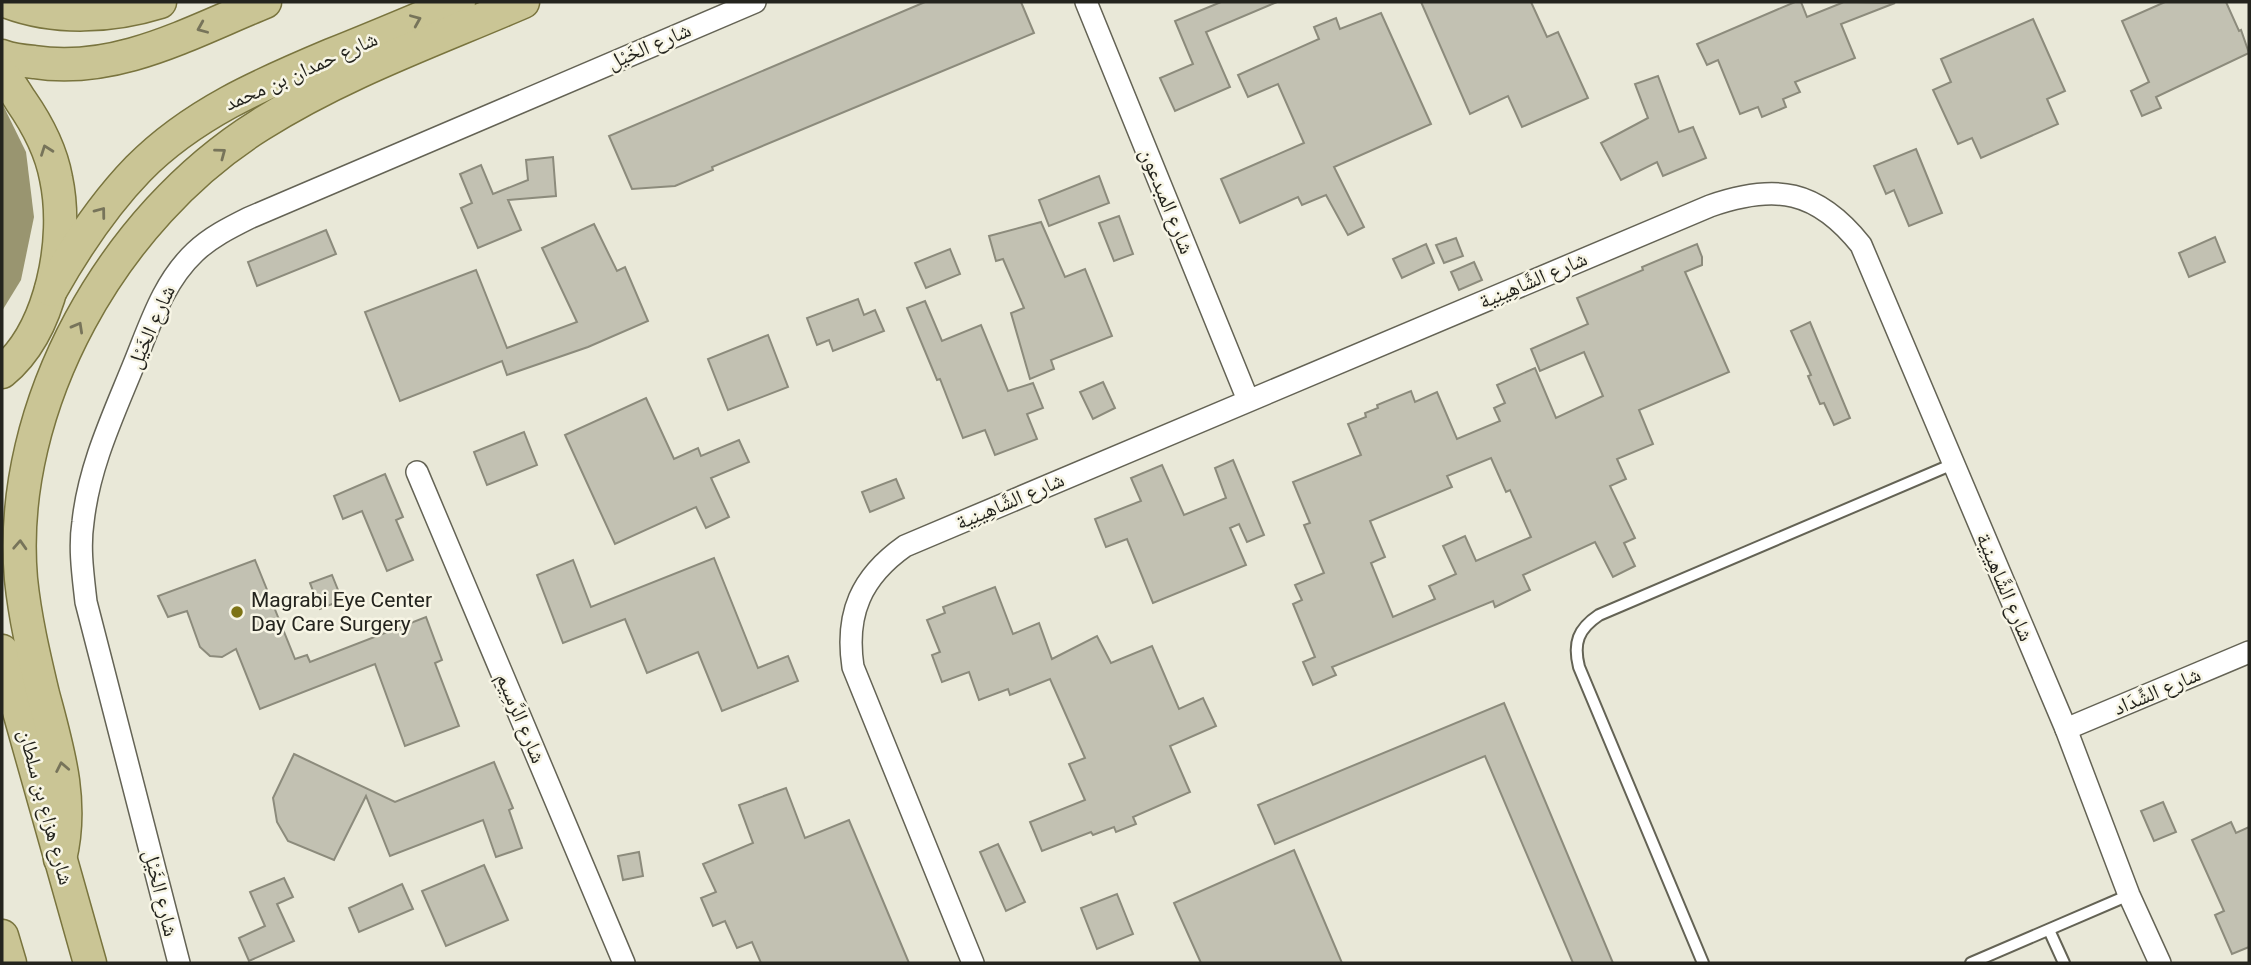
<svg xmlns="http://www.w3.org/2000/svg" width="2251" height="965" font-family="Roboto,'Noto Naskh Arabic',sans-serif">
<rect width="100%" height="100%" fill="#e9e8d8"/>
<polygon fill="#999570" points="2,103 26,152 34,217 21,280 2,311"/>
<g fill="#c2c1b2" stroke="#8c8b7c" stroke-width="2" fill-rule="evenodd">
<polygon points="925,2 1021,2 1034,33 712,167 713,170 675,186 632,189 609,136"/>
<polygon points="1221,2 1277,2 1206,32 1230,87 1175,111 1160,78 1193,64 1175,21"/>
<polygon points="1421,2 1531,2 1547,37 1558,32 1588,98 1522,127 1508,96 1470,114"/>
<polygon points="1795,2 1801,2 1807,17 1844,2 1895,3 1841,24 1855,58 1795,82 1800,92 1783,99 1786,107 1762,117 1758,107 1740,114 1718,60 1707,65 1697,44"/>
<polygon points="2165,2 2226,2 2239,31 2241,30 2249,53 2156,97 2161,108 2142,116 2131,91 2149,82 2122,21"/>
<polygon points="1381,13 1431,124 1334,167 1364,227 1348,235 1326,195 1302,205 1298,197 1240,223 1221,179 1304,143 1278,84 1248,97 1238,75 1319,39 1314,27 1336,18 1340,29"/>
<polygon points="2033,19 2065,91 2047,99 2058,124 1981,158 1972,138 1958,144 1933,90 1951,82 1941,59"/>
<polygon points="1658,76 1679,132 1693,127 1706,158 1663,176 1657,162 1621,180 1601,143 1648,118 1635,84"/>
<polygon points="1916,149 1942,213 1909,226 1894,190 1886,194 1874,166"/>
<polygon points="553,157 556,196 508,200 521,230 478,248 461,208 472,203 460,174 481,165 493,194 528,180 526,160"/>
<polygon points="1099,176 1109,203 1049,226 1039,200"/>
<polygon points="1119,216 1133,254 1114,261 1099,223"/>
<polygon points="1041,222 1065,277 1085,269 1112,336 1051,360 1054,369 1030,379 1011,313 1024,308 1003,259 996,261 989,236"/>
<polygon points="594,224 617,271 625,267 648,321 588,347 507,375 502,361 400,401 365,312 476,270 507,348 577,322 542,248"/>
<polygon points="326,230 336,254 257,286 248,262"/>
<polygon points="2215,237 2225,262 2189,277 2179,253"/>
<polygon points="1456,238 1463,256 1444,263 1436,245"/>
<polygon points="1426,244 1434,263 1402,278 1393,259"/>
<path d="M1697,244L1702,257V265L1685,272L1729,372L1639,410L1653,444L1617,459L1626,479L1610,486L1635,538L1624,543L1635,566L1613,577L1595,542L1523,575L1530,590L1495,607L1493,601L1332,667L1336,675L1313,685L1303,662L1315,657L1293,604L1302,600L1295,585L1324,573L1304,525L1310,523L1293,482L1361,455L1348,424L1366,417L1365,413L1378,408L1377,405L1411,391L1415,402L1437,392L1457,439L1500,421L1494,408L1505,403L1497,385L1535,368L1556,418L1603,396L1584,352L1540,371L1531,349L1588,324L1577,298L1643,270L1642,267ZM1491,458L1506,492L1510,490L1531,537L1476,561L1465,536L1443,546L1456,574L1429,586L1435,599L1393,617L1371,563L1385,557L1370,521L1452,487L1447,476Z"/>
<polygon points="950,249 960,274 926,288 915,263"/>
<polygon points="1474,262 1482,280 1459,290 1451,272"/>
<polygon points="858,299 864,315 875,310 884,331 833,351 829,340 817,345 807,318"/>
<polygon points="925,301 942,341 981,325 1008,391 1033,383 1043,408 1027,414 1037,439 995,455 985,430 963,438 940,379 937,380 907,308"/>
<polygon points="1810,322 1850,418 1834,425 1824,403 1820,404 1808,376 1811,375 1791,331"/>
<polygon points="768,335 788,387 728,410 708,359"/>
<polygon points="1103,382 1115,408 1093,419 1080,392"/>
<polygon points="646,398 674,459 698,448 701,456 739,440 749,462 711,478 729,517 706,528 696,507 615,544 565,435"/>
<polygon points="524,432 537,465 487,485 474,452"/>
<polygon points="1233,460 1264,535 1247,542 1239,524 1230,528 1246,565 1153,603 1127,539 1106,547 1095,519 1141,501 1131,478 1162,465 1184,515 1226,498 1215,468"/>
<polygon points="385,474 403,517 396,520 413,560 387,571 362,511 343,519 334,496"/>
<polygon points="896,479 904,498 870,512 862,492"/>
<polygon points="714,558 758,668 788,656 798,681 722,711 698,652 647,673 625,619 563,643 537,575 573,560 591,607"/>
<polygon points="255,560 295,659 307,655 310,662 426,617 442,660 435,663 459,726 405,746 375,664 260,709 236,649 222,657 210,656 200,647 187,611 168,617 158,596"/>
<polygon points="332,575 342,600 320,609 310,583"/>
<polygon points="995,587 1013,634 1039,623 1052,659 1097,636 1111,663 1152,646 1179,709 1203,698 1216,726 1170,746 1190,792 1133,817 1136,824 1116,832 1114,827 1093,835 1091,832 1042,851 1030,822 1085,800 1069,764 1085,758 1050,679 1010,695 1008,689 979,700 969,672 942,682 932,655 940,652 927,620 945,613 943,607"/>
<polygon points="1504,703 1613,963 1573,963 1485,756 1275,844 1258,805"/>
<polygon points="294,754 395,802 494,762 513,808 509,810 522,848 496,857 483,820 390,856 366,796 334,860 288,841 277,822 273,798"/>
<polygon points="786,788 805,838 849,820 909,963 761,963 752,942 737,948 725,921 713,926 701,898 716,892 703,864 753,843 739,805"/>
<polygon points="2163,802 2176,832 2154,841 2141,811"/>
<polygon points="2231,822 2236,833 2249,827 2249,947 2232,954 2215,915 2224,911 2192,840"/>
<polygon points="998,844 1025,902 1006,911 980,852"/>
<polygon points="1294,850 1342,963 1201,963 1174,903"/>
<polygon points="639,852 643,876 623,880 618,856"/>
<polygon points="484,865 508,920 446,946 422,891"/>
<polygon points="284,878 293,897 277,904 294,941 249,961 239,938 265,926 250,892"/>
<polygon points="402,884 413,909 359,932 349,908"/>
<polygon points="1117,894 1133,934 1097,949 1081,908"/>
</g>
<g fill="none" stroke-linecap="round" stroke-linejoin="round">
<defs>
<g id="lane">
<polyline points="2049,930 2064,963"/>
<path d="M1703,963L1579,667C1573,643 1578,629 1599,615L1953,464"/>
<polyline points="1971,963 2129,895"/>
</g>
<g id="street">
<polyline points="1086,2 1248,400"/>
<polyline points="417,472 624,963"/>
<polyline points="2066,729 2249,652"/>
<path d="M179,963L86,602C83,575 79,548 83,522C89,466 113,416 134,364C150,325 163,282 195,252C211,237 229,228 249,218L755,2"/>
<path d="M973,963L853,667C845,614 861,577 905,546L1710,206C1776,183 1817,190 1861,245L2066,729L2129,895L2160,963"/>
</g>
<g id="primary">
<path d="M8,2C56,20 112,17 160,2"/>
<path d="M2,56C12,60 23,61 34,62C116,75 191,32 265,2"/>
<path d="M2,75C10,82 15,92 21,101C37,124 51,151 56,178C69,239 52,331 2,372"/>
<path d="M51,290C76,246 103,205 138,169C192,114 262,84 331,55C374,38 416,20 459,2"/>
<polyline points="2,651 90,963"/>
<path d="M60,859C74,802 58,750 43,694C34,656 25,618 21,579C6,405 114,216 260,125C342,73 435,40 523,2"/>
<polyline points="2,936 10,963"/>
</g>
</defs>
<use href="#lane" stroke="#646355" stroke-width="14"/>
<use href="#street" stroke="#646355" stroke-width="24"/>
<use href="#primary" stroke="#79743e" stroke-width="35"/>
<use href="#lane" stroke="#fff" stroke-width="10"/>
<use href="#street" stroke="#fff" stroke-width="21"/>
<use href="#primary" stroke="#cac595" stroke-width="32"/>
</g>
<defs><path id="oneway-chevron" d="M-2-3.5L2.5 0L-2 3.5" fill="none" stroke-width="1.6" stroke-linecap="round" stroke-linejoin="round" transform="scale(1.75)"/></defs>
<g stroke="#77745a">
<use href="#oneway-chevron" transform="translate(416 20) rotate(-23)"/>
<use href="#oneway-chevron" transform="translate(202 28) rotate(157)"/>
<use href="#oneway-chevron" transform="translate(46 150) rotate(-110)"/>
<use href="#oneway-chevron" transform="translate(221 153) rotate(-37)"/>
<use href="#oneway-chevron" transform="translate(101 212) rotate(-53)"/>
<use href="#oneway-chevron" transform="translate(78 327) rotate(-61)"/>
<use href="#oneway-chevron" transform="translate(20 545) rotate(-87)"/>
<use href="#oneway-chevron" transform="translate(62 767) rotate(-101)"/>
</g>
<circle fill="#7d7315" stroke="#f7f5e5" stroke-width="2.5" cx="237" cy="612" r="7"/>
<g text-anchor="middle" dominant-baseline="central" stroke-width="5" stroke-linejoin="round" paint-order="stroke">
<g font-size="21" fill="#24241e" stroke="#f7f5e5">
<text transform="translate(649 46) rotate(-23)">شارع الخَيْل</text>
<text transform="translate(301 71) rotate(-24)">شارع حمدان بن محمد</text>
<text transform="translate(1167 201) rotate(68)">شارع المبدعون</text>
<text transform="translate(1533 280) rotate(-23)">شارع الشَّاهِينِية</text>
<text transform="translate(151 327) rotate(-66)">شارع الخَيْل</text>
<text transform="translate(1010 501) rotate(-23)">شارع الشَّاهِينِية</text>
<text transform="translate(2005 587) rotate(67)">شارع الشَّاهِينِية</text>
<text transform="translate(2157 691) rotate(-23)">شارع الشِّدَاد</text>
<text transform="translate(521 718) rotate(67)">شارع الرَّسِيم</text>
<text transform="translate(46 807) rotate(75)">شارع هزاع بن سلطان</text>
<text transform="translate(161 893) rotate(76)">شارع الخَيْل</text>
</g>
<g font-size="21" fill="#24241e" stroke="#f7f5e5" text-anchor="start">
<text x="251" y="600">Magrabi Eye Center<tspan x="251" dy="24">Day Care Surgery</tspan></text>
</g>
</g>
<rect width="2251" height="965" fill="none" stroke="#24241e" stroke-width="7"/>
</svg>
